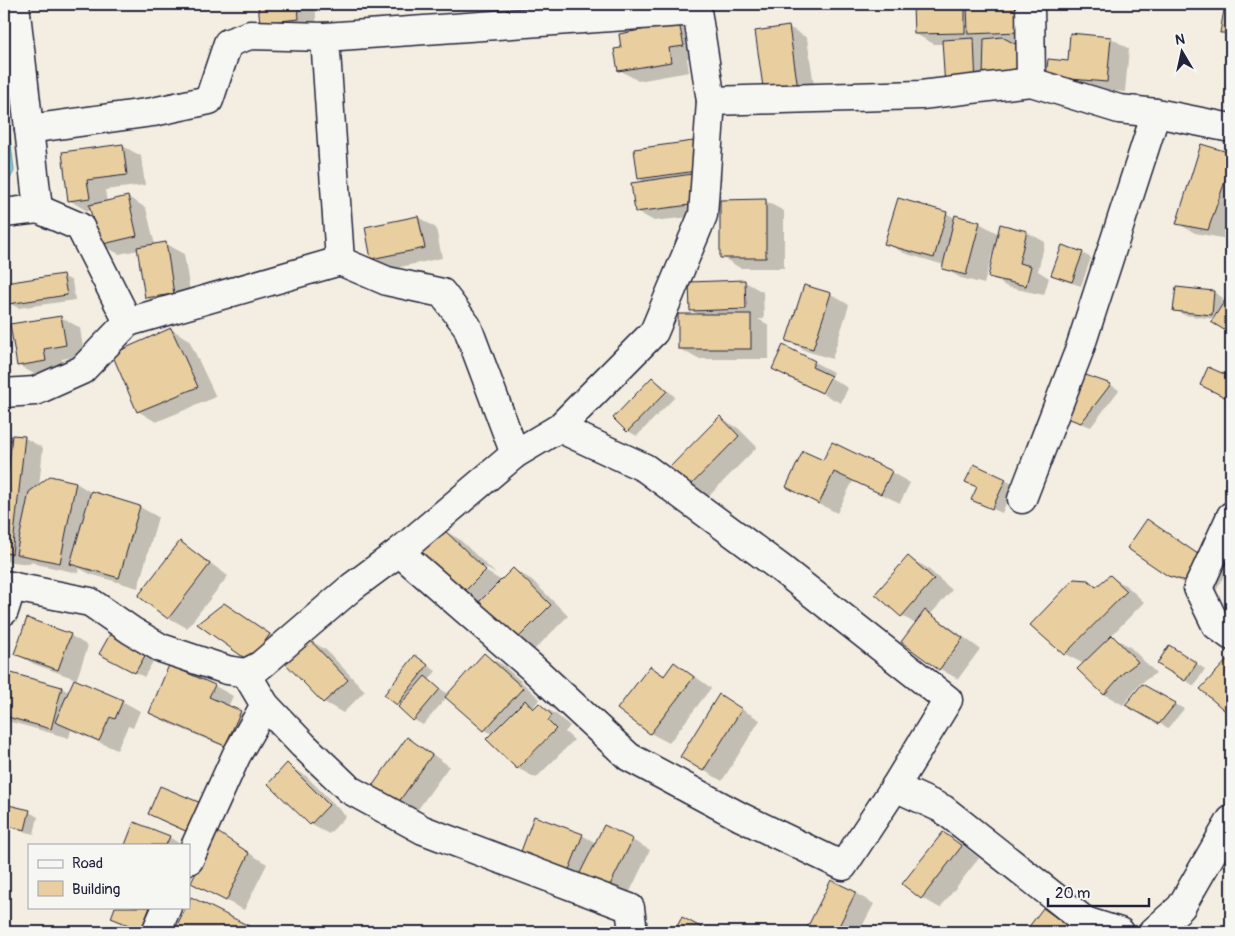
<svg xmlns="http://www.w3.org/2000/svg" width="1235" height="936" font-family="Pangolin,sans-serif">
<rect width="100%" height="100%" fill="#f3eee1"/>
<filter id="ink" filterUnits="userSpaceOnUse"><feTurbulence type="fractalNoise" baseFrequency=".02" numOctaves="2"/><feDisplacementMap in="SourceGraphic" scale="10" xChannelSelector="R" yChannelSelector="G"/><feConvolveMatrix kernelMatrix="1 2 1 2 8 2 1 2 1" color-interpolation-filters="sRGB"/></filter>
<g filter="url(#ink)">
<polygon fill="#84d4de" stroke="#5d8d9d" points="4,82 14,171 4,191"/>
<g fill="#0003">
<polygon points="259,4 315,4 317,29 261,23"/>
<polygon points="915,4 1026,4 1038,42 1010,43 1041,60 993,96 944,44 934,44 915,34"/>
<polygon points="1226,4 1231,4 1231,38 1222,32"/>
<polygon points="679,24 697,35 701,56 687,58 689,72 638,81 620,70 623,49"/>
<polygon points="789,27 807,38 816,99 784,104"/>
<polygon points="1111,38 1129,49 1125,92 1066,87 1069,63"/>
<polygon points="1201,145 1231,154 1231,227 1227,239 1195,233 1177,223"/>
<polygon points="123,146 141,156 145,185 105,190 107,202 128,197 146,208 155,245 165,243 184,254 192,304 164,308 146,297 139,250 119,254 100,244 92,210 87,211 69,200 63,153"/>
<polygon points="719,152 722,180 712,182 717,185 721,198 709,215 654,221 636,211 645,182 639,178"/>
<polygon points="765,201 784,211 784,268 740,268 722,257"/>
<polygon points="946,213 955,218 979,223 999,234 1001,226 1027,232 1045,242 1038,271 1049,278 1044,295 1007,287 989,276 994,255 992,254 984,284 961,278 943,268 944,265 904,253 886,243"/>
<polygon points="418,217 436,228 442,258 391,269 372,258"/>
<polygon points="1082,253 1091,258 1081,286 1062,280 1053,274"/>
<polygon points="63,276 72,281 75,300 18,308 9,303"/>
<polygon points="745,282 763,292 764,319 758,319 769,325 769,359 698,359 680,349 700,315 691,310"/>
<polygon points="805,286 831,294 849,305 832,359 806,351 788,340"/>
<polygon points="1177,288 1214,292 1223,298 1222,308 1231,293 1231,333 1213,322 1215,319 1184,315 1175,310"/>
<polygon points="61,317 80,328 84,355 62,359 64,371 36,375 18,365"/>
<polygon points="171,329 189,340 216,397 156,422 138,411"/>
<polygon points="814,362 833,372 831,377 829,377 821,393 791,379 773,368"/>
<polygon points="1081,374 1111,385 1119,390 1091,427 1074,421 1065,416"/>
<polygon points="831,378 848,388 841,403 823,394"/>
<polygon points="652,379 661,384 675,397 637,436 628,431"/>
<polygon points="720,418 738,428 757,447 705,500 687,489"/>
<polygon points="25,438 43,448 39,486 76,483 92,493 140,507 158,517 138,588 90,574 79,568 78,573 36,564 31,561 30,564 4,561 4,484 8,484"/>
<polygon points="833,444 891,472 910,483 900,503 853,481 837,513 805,497 787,487 823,462"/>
<polygon points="1005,480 1014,485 1002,513 973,500 978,488 967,482"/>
<polygon points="1147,521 1165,532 1226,572 1215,593 1188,586 1169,575"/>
<polygon points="441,529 459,539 496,574 481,565 480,568 502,581 513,569 532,580 568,616 532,652 459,597"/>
<polygon points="180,543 198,554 228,576 187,628 169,618 140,595"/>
<polygon points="908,557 927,568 952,590 930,615 943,622 980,649 958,679 940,669 903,642 916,624 902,616"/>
<polygon points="1110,576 1128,587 1144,602 1111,636 1130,647 1156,673 1141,683 1123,705 1104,694 1084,664 1065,654 1088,581 1098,587"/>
<polygon points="224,605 242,615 287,645 251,661"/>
<polygon points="70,635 88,646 76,681 122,701 140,711 133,728 128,726 117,750 71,730 69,738 4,720 4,672 62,688 70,693 76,679 34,664 15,653"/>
<polygon points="308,639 326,650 365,691 343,713 324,702 285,661"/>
<polygon points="1178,652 1205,669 1194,686 1185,680"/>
<polygon points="101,653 158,653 144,677"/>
<polygon points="484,655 503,665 540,699 534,706 536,708 539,704 557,715 570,726 565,732 574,740 536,778 517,768 492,734 485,730 447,697 423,725 414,720 401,706 398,704 415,657 436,671 429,680 449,695"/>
<polygon points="1231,658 1231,715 1202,689"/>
<polygon points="675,664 693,675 711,688 669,743 650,733 651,667 666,676"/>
<polygon points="215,686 233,696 228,707 240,712 259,723 244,755 168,723 150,713"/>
<polygon points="1143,686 1184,709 1168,728 1127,705"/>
<polygon points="738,707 760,720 722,781 681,757"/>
<polygon points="407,739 425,749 449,766 411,819 393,809"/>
<polygon points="287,765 306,776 346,816 329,834 310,824"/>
<polygon points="161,787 207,841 168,824 149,814"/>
<polygon points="4,805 29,812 38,817 34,834 4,826"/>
<polygon points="216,833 267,864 244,910 192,883"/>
<polygon points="943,834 961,844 979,858 940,908 922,898"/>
<polygon points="582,835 596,843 632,840 650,850 625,902 538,867"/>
<polygon points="169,837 182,845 126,845"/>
<polygon points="832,882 855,893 874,904 859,932 806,932"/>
<polygon points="191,898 249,927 258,932 179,932 175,930 189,907 189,904"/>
<polygon points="116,907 161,907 145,932 121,923 113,917"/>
</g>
<g fill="#e9cf9f" stroke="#22223b">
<polygon points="258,4 298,4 299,19 260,23"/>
<polygon points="913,4 965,4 965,33 914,34"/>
<polygon points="967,4 1019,4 1020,32 968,34"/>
<polygon points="1225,4 1231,4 1231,33 1220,33"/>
<polygon points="679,23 684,46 669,48 671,62 618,71 614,49 621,48 619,34"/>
<polygon points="789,26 798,89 764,94 755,31"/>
<polygon points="1070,33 1111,37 1107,82 1046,77 1048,59 1068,61"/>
<polygon points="1002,37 1023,48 1014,75 983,78 984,39"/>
<polygon points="974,38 976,87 945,88 942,40"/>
<polygon points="701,140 704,170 638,179 634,149"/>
<polygon points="123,144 127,175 87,180 90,198 68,201 62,152"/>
<polygon points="1201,144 1231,153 1231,164 1208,230 1176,224"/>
<polygon points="699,173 690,205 635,212 631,183"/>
<polygon points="128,196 137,236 99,245 89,205"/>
<polygon points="898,198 947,212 934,258 884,244"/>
<polygon points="766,199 766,258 720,258 720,200"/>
<polygon points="955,215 980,222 966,275 942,269"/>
<polygon points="418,216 425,248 371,259 365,227"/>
<polygon points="1000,224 1027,231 1019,263 1031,266 1026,286 988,277"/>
<polygon points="166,242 174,294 145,298 137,247"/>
<polygon points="1062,245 1083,252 1072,282 1051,275"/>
<polygon points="63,274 67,295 8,304 5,283"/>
<polygon points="745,280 746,309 690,311 689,282"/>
<polygon points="804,285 831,293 813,349 786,341"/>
<polygon points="1176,287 1214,291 1212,315 1173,311"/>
<polygon points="1231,291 1231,334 1211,322"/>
<rect x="678" y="314" width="73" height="35"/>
<polygon points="61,316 66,345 44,349 46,361 17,366 10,324"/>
<polygon points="171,328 198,387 137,412 112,354"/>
<polygon points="783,345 815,361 812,367 831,376 822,393 772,369"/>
<polygon points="1208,367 1231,377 1231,400 1200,385"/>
<polygon points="1080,373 1111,384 1081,423 1064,417"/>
<polygon points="652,377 667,391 627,432 613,418"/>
<polygon points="720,416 739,436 686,490 666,471"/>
<polygon points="12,435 25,436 12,554 4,553 4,483 7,483"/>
<polygon points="832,442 892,471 881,494 834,472 819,504 786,487 803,451 823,460"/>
<polygon points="974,464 1006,479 992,509 971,500 977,487 965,482"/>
<polygon points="50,476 76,482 60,563 16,554 29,492"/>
<polygon points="91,491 140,506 119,578 70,564"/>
<polygon points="1147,519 1208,561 1196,584 1168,576 1127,548"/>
<polygon points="441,527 486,570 458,598 413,556"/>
<polygon points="180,541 210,564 168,619 138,596"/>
<polygon points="908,556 934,579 901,617 875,594"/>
<polygon points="513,568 551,605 513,643 476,605"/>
<polygon points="1110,575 1127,591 1064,655 1030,625 1074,579 1088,580 1096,587"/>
<polygon points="224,603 270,634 250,662 197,624"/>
<polygon points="925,610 963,638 939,670 901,642"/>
<polygon points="27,618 71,634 58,670 14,654"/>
<polygon points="114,627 150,647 135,673 99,654"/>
<polygon points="1112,635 1138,662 1123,673 1104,695 1077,669"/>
<polygon points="308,638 348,680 323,703 283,661"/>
<polygon points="1169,645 1197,663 1185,681 1157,664"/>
<polygon points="484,653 523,688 484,731 445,697"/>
<polygon points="415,655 428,665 397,705 384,695"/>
<polygon points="1231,656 1231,716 1200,689"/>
<polygon points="674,662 694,677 650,734 617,709 650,666 664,676"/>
<polygon points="169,665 215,685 209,697 241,711 225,746 149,713"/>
<polygon points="4,671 62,687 51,729 4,716"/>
<polygon points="425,676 440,689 413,721 398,707"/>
<polygon points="74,679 123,700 115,719 110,717 99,741 55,722"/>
<polygon points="1142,684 1176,703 1159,724 1125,705"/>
<polygon points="719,694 742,709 703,771 680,757"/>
<polygon points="525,700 533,709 539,703 552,715 548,721 556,729 517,769 486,739"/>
<polygon points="407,737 432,755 393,810 368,792"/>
<polygon points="287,763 329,805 310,825 268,784"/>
<polygon points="160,786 201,803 188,832 148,814"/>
<polygon points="4,804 30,810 25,830 4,825"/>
<polygon points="534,816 583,834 567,875 519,857"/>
<polygon points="134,822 170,836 166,845 125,845"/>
<polygon points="604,825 633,839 606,893 577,879"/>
<polygon points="216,831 249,853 226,901 191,883"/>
<polygon points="943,832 962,846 921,899 902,884"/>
<polygon points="831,880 856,892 836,932 805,932"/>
<polygon points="191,897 249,926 246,932 177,932 174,931 186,907 189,907 189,901"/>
<polygon points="115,907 150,907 141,930 111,918"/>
<polygon points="1043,908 1072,929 1070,932 1034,932 1028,928"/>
<polygon points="682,917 706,930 705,932 674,932"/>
</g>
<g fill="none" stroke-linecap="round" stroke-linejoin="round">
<defs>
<g id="minor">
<polyline points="1030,4 1031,82"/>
<polyline points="711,101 921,95 1031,82 1119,109 1156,113 1231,128"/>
<polyline points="29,129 153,112 209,100 228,43 250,35 325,37"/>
<polyline points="38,209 80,227 128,322"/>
<polyline points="4,213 38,209 15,4"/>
<polyline points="340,261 387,281 442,293 467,326 515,454"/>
<polyline points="4,393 35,391 82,370 128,322 340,261 325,37 697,11"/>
<polyline points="559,428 645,468 779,567 948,700 895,787 943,809 1085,921"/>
<polyline points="1022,499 1079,351 1156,113"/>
<polyline points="1231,516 1198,588 1216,625 1231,636"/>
<polyline points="399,552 536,671 629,757 741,817 843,866 895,787"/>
<polyline points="4,611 12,586"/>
<polyline points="246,673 265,705 303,745 350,790 423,830 630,908 633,932"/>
<polyline points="189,860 236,756 265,705"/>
<polyline points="156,932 167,907"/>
<polyline points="1080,932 1085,921 1120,932"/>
<polyline points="1153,932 1181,907 1231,820"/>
</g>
<polyline id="tertiary" points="4,585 90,602 132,631 161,648 227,670 246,673 261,665 352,587 399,552 515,454 559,428 654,332 703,215 711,101 696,4"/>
</defs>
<use href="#minor" stroke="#22223b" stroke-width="31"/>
<use href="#tertiary" stroke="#22223b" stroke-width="31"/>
<use href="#minor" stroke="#f6f6f2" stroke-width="28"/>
<use href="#tertiary" stroke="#f6f6f2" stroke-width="28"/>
</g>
</g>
<rect width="1235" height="936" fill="none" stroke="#f6f6f2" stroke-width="20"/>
<rect x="10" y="10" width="1215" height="916" fill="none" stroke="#22223b" stroke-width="2" filter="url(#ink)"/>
<rect x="28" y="844" width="162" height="65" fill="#f6f6f2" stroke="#a1a1a9"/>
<rect x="38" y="860" width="25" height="8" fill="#f6f6f2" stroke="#a1a1a9"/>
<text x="72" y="868" font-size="15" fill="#22223b">Road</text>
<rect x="38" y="881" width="25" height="15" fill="#e9cf9f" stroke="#a1a1a9"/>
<text x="72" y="894" font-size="15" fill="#22223b">Building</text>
<g transform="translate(1182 52) rotate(351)" stroke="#f6f6f2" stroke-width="4" paint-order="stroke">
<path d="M0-4L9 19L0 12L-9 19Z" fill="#22223b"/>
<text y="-8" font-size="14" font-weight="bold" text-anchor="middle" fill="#22223b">N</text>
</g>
<path d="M1048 898v8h101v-8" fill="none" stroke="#22223b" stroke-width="2.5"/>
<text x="1055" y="898" font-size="15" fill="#22223b" stroke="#f6f6f2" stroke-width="4" paint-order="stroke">20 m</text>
</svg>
